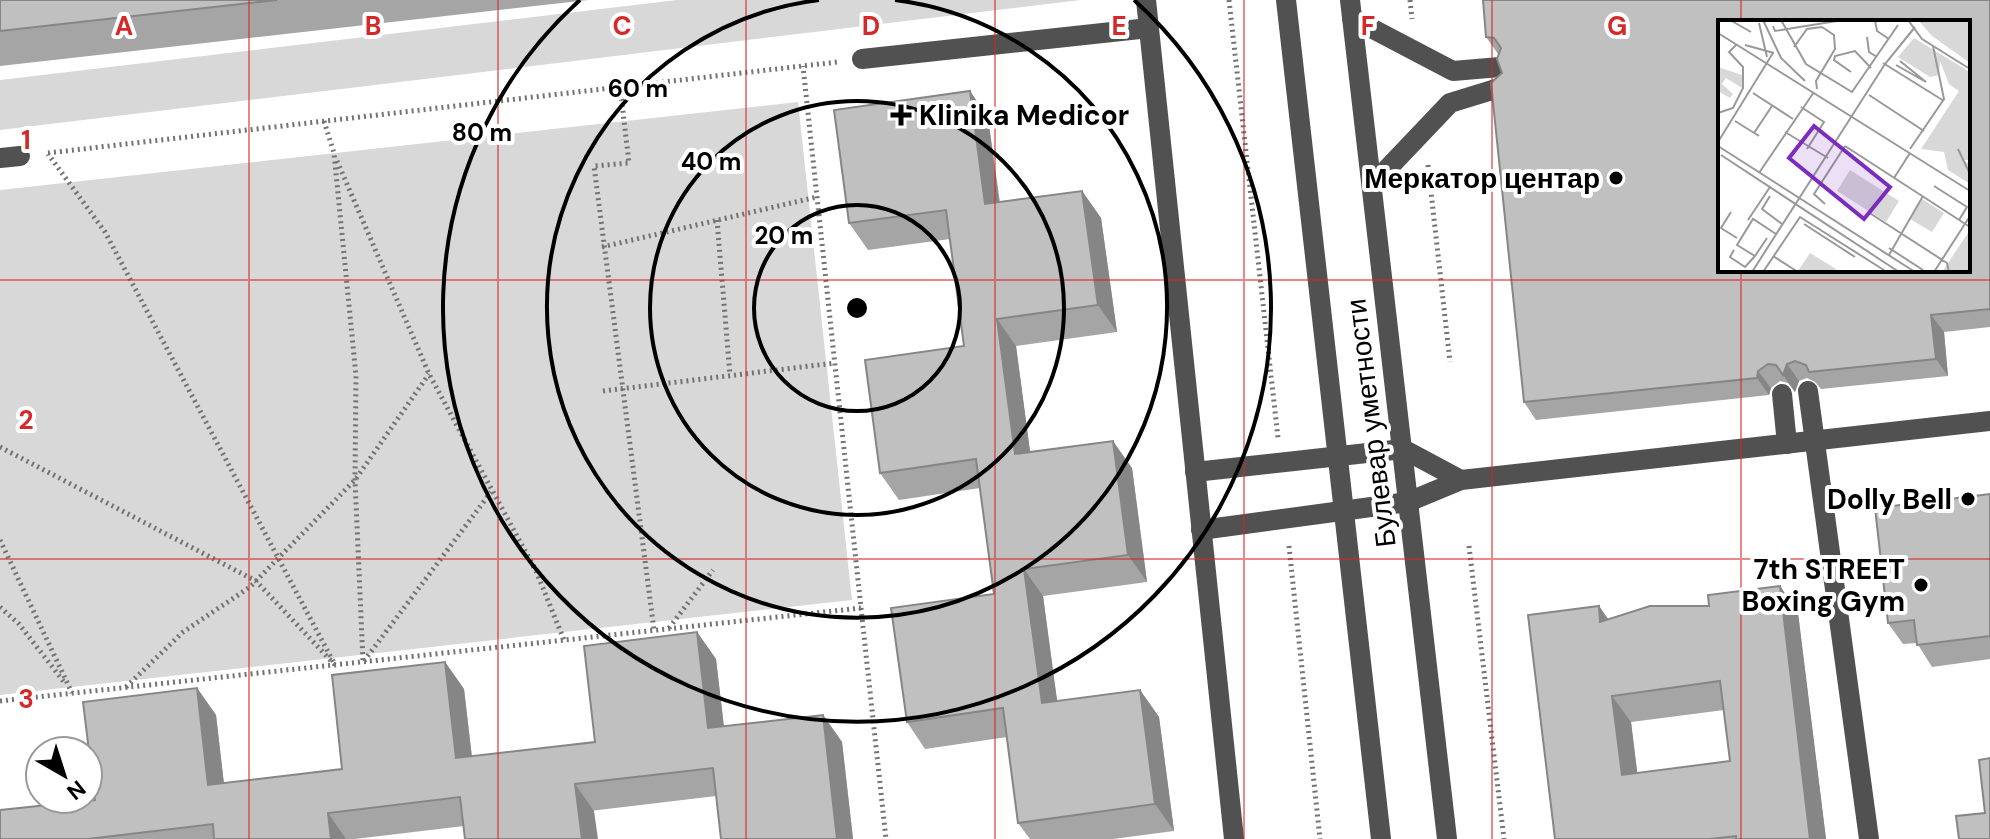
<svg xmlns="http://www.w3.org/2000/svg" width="1990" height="839" font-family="'DM Sans',sans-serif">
<rect width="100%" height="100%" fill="#fff"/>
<g fill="#d8d8d8">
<polygon points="677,0 1081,0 0,130 0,80"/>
<polygon points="798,102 852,600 0,695 0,190"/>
</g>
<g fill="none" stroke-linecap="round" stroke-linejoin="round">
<g stroke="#737373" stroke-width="5" stroke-dasharray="2 4" stroke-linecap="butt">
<polyline points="1229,0 1278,438"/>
<polyline points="1410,0 1412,19"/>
<polyline points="620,87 629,163 594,166 654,630"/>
<polyline points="324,121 334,153 356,376 355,480 363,662"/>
<polyline points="48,153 837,62"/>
<polyline points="337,161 429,374 536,571 564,640"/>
<polyline points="1428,165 1450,362"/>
<polyline points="717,220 730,375"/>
<polyline points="602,247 817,197"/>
<polyline points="603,391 835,363"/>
<polyline points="0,447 256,581 335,665 105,232 48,154"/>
<polyline points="0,540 72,693"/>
<polyline points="1289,546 1320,839"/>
<polyline points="1469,546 1504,839"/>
<polyline points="0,607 19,624 64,682"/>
<polyline points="861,608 886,839"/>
<polyline points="669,628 713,570"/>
<polyline points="364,661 491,492"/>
<polyline points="126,687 183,632 250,587 355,480 429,374"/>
<polyline points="0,701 861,608 803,66"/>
</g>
<g stroke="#515151" stroke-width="20">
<polyline points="1146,0 1234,839"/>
<polyline points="1286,0 1381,839"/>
<polyline points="1350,0 1447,839"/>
<polyline points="1352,18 1453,71 1500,67"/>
<polyline points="862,59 1149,28"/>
<polyline points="0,158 20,156"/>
<polyline points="1372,185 1450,103 1502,87"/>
<polyline points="1808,391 1869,839"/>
<polyline points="1782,394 1787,444"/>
<polyline points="1195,472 1403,449 1461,480"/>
<polyline points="1201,530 1408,502 1461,480 1990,421"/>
</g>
</g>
<g fill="#a5a5a5" fill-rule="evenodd">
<polygon points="0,0 588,0 0,66"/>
<polygon points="1990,0 1990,327 1944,332 1948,376 1821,389 1815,382 1807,378 1799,381 1795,392 1788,383 1780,381 1771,388 1769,395 1536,420 1524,402 1502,73 1498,54 1486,37"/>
<polygon points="970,91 988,118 1000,202 1082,191 1101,218 1117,332 1016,346 1030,452 1132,468 1147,582 1043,596 1057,701 1140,690 1159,717 1174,831 1113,839 1030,839 1018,823 1007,737 925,749 907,722 994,594 980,488 899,500 880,473 964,346 950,239 868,250 849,223"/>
<polygon points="1990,494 1990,659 1932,667 1917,643 1903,644 1888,623"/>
<path d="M1780,586L1798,613L1826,839H1555L1599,606L1608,620L1709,606ZM1724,710L1730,761L1637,773L1631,722Z"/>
<polygon points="697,632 716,659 724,726 823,715 842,742 853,839 721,839 716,796 355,839 0,839 95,800 197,688 216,715 224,783 342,769 445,662 464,689 472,757 595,742"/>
</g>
<g fill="#868686">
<polygon points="970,91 988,118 1003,231 985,204"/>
<polygon points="1082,191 1101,218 1117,332 1098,305"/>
<polygon points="1931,315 1944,332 1948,376 1936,359"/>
<polygon points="997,319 1016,346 1034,481 1015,454"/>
<polygon points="1787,364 1799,381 1795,392 1783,375"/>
<polygon points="1758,371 1771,388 1769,395 1757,378"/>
<polygon points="1113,441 1132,468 1147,582 1128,555"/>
<polygon points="1024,569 1043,596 1061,730 1042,703"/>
<polygon points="1780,586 1798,613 1826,839 1810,839"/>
<polygon points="1599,606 1618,633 1600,622"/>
<polygon points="697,632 716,659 727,755 708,728"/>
<polygon points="445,662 464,689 475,785 456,758"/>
<polygon points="197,688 216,715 227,812 208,785"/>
<polygon points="1140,690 1159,717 1174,831 1155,804"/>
<polygon points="1612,696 1631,722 1641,802 1622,775"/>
<polygon points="823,715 842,742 853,839 837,839"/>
<polygon points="575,784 594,811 598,839 582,839"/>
<polygon points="328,813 346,839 331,839"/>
</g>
<g fill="#c0c0c0" stroke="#868686" stroke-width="2" fill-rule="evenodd">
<polygon points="0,0 277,0 0,31"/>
<path d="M1483,0H1990V309L1931,315L1936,359L1809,372L1806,365L1795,361L1787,364L1783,375L1776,365L1768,364L1758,371L1757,378L1524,402L1491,83L1502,73L1497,59L1501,48L1494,38L1486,37ZM1720,22H1968V270H1720Z"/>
<polygon points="970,91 985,204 1082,191 1098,305 997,319 1015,454 1113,441 1128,555 1024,569 1042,703 1140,690 1155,804 1018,823 1003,708 907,722 891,608 994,594 976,459 880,473 865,360 964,346 946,210 849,223 834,110"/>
<polygon points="1990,494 1990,636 1917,645 1914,620 1888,623 1875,508"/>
<path d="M1780,586L1810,839H1736V836L1710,839H1555L1528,615L1599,606L1600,622L1650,606H1709L1708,595ZM1720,681L1730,761L1622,775L1612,696Z"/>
<polygon points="697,632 708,728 823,715 837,839 721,839 713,768 575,784 582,839 465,839 460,797 328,813 331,839 214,839 213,824 88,839 0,839 0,810 95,800 83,702 197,688 208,785 342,769 332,675 445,662 456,758 595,742 584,646"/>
<polygon points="1990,758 1990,839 1959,839 1956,816 1985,813 1979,760"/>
</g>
<path fill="none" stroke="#d62828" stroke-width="2" stroke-opacity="0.55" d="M249,0V839M498,0V839M746,0V839M995,0V839M1244,0V839M1492,0V839M1741,0V22M1741,270V839M0,280H1990M0,559H1990"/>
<g fill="none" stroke="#000" stroke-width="4">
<circle cx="857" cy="308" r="103"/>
<circle cx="857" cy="308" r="207"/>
<path d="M895 0A310 310 0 1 1 819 0"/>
<path d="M1134 0A414 414 0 1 1 580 0"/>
</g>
<g fill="#000" stroke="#fff" stroke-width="3">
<path d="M897 103h8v8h8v8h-8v8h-8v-8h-8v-8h8z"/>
<circle cx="1616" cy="178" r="8"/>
<circle cx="1968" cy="499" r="8"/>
<circle cx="1921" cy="585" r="8"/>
</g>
<g text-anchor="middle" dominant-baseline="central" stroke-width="8" stroke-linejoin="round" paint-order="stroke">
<g font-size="28" font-weight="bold" fill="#000" stroke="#fff" text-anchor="end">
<text x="919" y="115" text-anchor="start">Klinika Medicor</text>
<text x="1600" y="178">Меркатор центар</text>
<text x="1952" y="499">Dolly Bell</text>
<text x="1905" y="569">7th STREET<tspan x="1905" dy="32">Boxing Gym</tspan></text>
</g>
<g font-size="28" fill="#000" stroke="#fff">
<text transform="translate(1371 423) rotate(-97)">Булевар уметности</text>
</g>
</g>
<g transform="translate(1718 20)">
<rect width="252" height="252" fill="#fff"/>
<path d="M200,0H252V43L214,16ZM196,18L252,52V140H245L252,144V164L230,150L226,132L203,129L241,71L231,64L222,41L221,55L212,57L180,37ZM0,47L24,55V68L8,58L4,64L15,74L12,78L0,71ZM132,150L181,181L168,202L119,171ZM204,179L226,193L214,212L192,199ZM252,210V252H224ZM92,233L118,249L116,252L80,251Z" fill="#d8d8d8"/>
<path fill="none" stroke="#999" stroke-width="2" d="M12,0L33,12M45,0L63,38L87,61M63,0L88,44L134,72L180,5M157,0L159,11L171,19M190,0L204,19L252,49M41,3L49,37M55,6L57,11L125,0M0,13L252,171M149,17L151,32L159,37M27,25L56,33M76,27L89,9L104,7L116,15L117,29L98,61L99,69M165,43L226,81M178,45L208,62L182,41M133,52L116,40L117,36L137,31L153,48M35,73L75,99M151,75L206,111M83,87L106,102L89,129M0,93L15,88L25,68V47L11,32L19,24M17,101L41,116M67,112L110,138M36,113L54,86M0,122L55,33M0,126L197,252M127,126L252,207M192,129L226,79L215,26M240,129L252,154M3,135L181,252M41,153L96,72M176,158L192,133M216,166L249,187L241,200M52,176L44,189L64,204M107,184L96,174L127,126M13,192L3,208L19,218M150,192L229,243L231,252M30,200L52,167M86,204L137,237M49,218L37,236L19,225L35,199L58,214M171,228L205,250M16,230L12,237L27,247L37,236M171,235L205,176M55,236L80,252M34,252L167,44L197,7M45,252L82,197L169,252M216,252L252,196"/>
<path fill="#7b2cbf" fill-opacity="0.15" stroke="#7b2cbf" stroke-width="4" d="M96,106L172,167L146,199L71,138Z"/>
<rect width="252" height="252" fill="none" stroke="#000" stroke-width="4"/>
</g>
<g font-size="26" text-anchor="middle" font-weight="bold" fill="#d62828" stroke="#fff" stroke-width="8" stroke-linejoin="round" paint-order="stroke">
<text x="124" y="35">A</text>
<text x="373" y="35">B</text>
<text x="622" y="35">C</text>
<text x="871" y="35">D</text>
<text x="1119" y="35">E</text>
<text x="1368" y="35">F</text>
<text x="1617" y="35">G</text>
<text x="26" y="149">1</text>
<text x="26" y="429">2</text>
<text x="26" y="708">3</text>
</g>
<circle cx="857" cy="308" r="12" fill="#000" stroke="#fff" stroke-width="4"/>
<g font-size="24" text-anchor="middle" font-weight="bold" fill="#000" stroke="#fff" stroke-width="8" stroke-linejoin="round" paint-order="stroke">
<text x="638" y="97">60 m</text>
<text x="482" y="141">80 m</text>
<text x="711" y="170">40 m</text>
<text x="784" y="244">20 m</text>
</g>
<g transform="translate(64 775) rotate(141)"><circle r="38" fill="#ffffff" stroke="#999999" stroke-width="2"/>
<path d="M0-6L14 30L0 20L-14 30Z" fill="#000000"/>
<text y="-12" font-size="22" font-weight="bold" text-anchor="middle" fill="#000000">N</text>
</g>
</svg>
